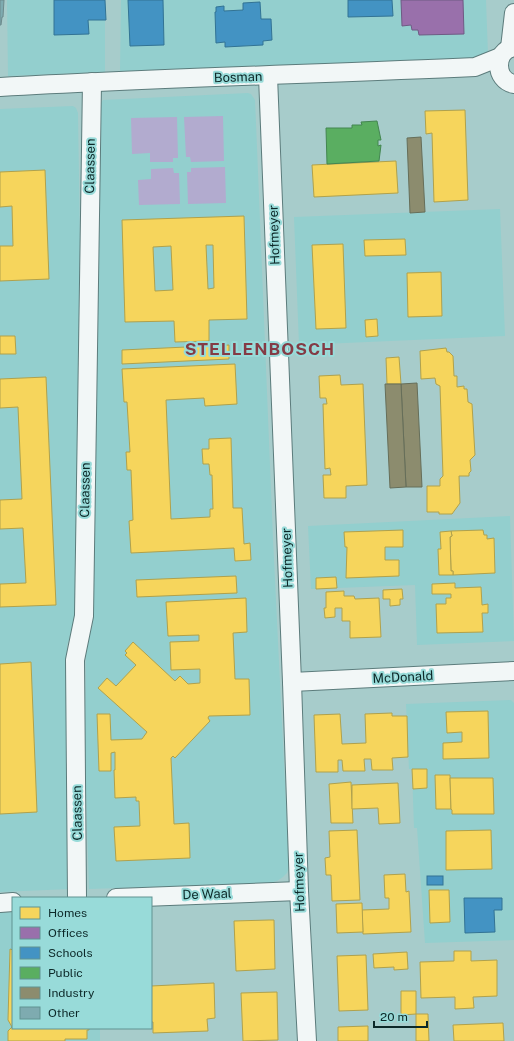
<svg xmlns="http://www.w3.org/2000/svg" width="514" height="1041" font-family="'Public Sans',sans-serif">
<rect width="100%" height="100%" fill="#a7cccb"/>
<g fill="#93cfce">
<polygon points="7,0 105,0 105,72 8,76"/>
<polygon points="121,0 486,0 488,55 471,58 120,72"/>
<polygon points="248,93 251,94 255,100 256,123 273,539 289,867 287,873 283,877 277,881 269,883 89,889 85,754 86,642 93,625 94,587 101,103 103,100"/>
<polygon points="73,106 76,108 78,113 80,241 75,623 67,645 66,729 70,889 0,892 0,109"/>
<polygon points="500,209 505,336 299,345 294,217"/>
<polygon points="510,516 514,641 417,645 415,585 311,589 308,526"/>
<polygon points="511,700 514,703 514,940 425,943 417,828 414,828 412,769 409,769 406,704"/>
<polygon points="13,912 13,1028 100,1028 100,1041 0,1041 0,913"/>
</g>
<g fill="#b2abcf">
<polygon points="223,116 224,161 191,162 190,157 186,157 184,117"/>
<polygon points="177,117 178,158 173,158 173,162 150,162 150,153 132,154 131,118"/>
<polygon points="225,167 226,203 188,204 187,172 191,172 191,168"/>
<polygon points="173,168 174,173 179,173 180,204 139,205 138,180 151,179 151,169"/>
</g>
<g fill="#f6d55c" stroke="#b0a14c" fill-rule="evenodd">
<polygon points="465,110 468,200 434,202 432,133 426,134 425,111"/>
<polygon points="396,161 398,193 314,197 312,165"/>
<polygon points="45,170 49,279 0,281 0,246 13,246 12,206 0,207 0,172"/>
<path d="M244,216L247,319L209,320V341L175,342L174,321L125,322L122,220ZM206,245H213L214,288L208,289ZM171,246L173,290L155,291L153,247Z"/>
<polygon points="405,239 406,255 365,256 364,240"/>
<polygon points="343,244 346,328 316,329 312,245"/>
<polygon points="441,272 442,316 408,317 407,273"/>
<polygon points="377,319 378,336 366,337 365,320"/>
<polygon points="0,336 15,336 16,354 0,354"/>
<polygon points="229,345 229,359 122,364 122,350"/>
<polygon points="446,348 447,352 449,352 453,356 454,376 457,376 457,387 464,386 464,389 467,389 468,402 472,404 475,455 470,460 471,471 469,473 469,476 459,476 460,503 452,514 439,514 439,512 427,512 427,486 440,486 440,479 443,476 440,386 436,384 435,378 421,379 420,351"/>
<polygon points="399,357 401,384 387,384 386,358"/>
<polygon points="235,364 237,404 205,406 204,398 166,400 171,519 210,517 210,509 213,509 212,475 210,475 209,464 203,464 202,449 209,449 209,439 231,438 233,508 242,508 244,544 250,543 251,560 235,561 234,548 131,553 129,521 133,520 131,470 127,470 126,452 130,452 127,402 124,402 122,369"/>
<polygon points="340,375 341,385 363,384 367,485 346,486 346,498 324,498 323,475 331,475 330,468 325,469 323,404 327,404 326,398 320,398 319,376"/>
<polygon points="46,377 56,605 0,607 0,584 26,583 23,528 0,529 0,500 22,499 18,407 0,408 0,379"/>
<polygon points="403,530 403,547 385,547 385,560 399,560 399,576 346,578 347,547 345,547 344,532"/>
<polygon points="483,530 484,535 487,535 487,539 494,538 495,573 453,575 453,571 451,571 450,537 452,536 451,531"/>
<polygon points="451,531 452,536 450,537 451,571 453,571 453,575 439,575 438,549 441,549 440,532"/>
<polygon points="236,576 237,593 137,597 136,580"/>
<polygon points="336,577 337,588 316,589 316,578"/>
<polygon points="455,583 455,588 481,587 482,605 488,604 488,613 482,613 483,632 437,633 436,604 446,604 446,598 451,598 451,594 432,594 432,584"/>
<polygon points="402,589 403,599 400,599 400,605 390,606 390,599 383,599 383,590"/>
<polygon points="344,591 344,596 354,596 355,599 379,598 381,637 350,638 350,621 342,621 342,608 335,608 335,617 325,618 324,608 326,608 326,592"/>
<polygon points="246,598 247,632 233,633 235,679 249,679 250,715 209,716 208,718 210,721 175,758 173,756 171,758 174,824 189,823 190,858 116,861 114,827 140,826 139,801 136,801 136,797 115,798 114,770 115,770 115,752 111,753 111,771 99,771 97,714 110,714 111,740 142,739 147,732 98,688 107,678 116,686 136,665 125,655 127,653 125,651 133,642 175,681 180,676 188,684 200,683 200,669 171,670 170,642 199,641 199,635 168,636 166,602"/>
<polygon points="31,662 37,812 0,814 0,664"/>
<polygon points="488,711 489,758 443,759 443,743 462,742 462,732 447,733 446,712"/>
<polygon points="392,713 392,716 407,716 408,757 392,758 393,770 372,770 371,759 364,759 365,771 343,771 342,760 338,760 338,772 316,772 314,715 340,714 342,744 366,743 365,714"/>
<polygon points="412,769 427,769 427,788 413,789"/>
<polygon points="435,775 450,775 451,809 436,809"/>
<polygon points="450,778 493,778 494,814 452,814 452,810 451,809"/>
<polygon points="351,782 353,823 331,823 329,784"/>
<polygon points="398,783 400,823 379,824 378,808 352,809 352,785"/>
<polygon points="357,830 360,900 332,901 331,875 326,875 325,858 330,857 329,831"/>
<polygon points="491,830 492,869 446,870 446,831"/>
<polygon points="405,874 406,892 409,891 411,932 363,934 362,910 389,909 389,898 385,898 384,875"/>
<polygon points="429,890 449,890 450,922 430,923"/>
<polygon points="362,903 363,932 337,933 336,904"/>
<polygon points="269,920 274,920 275,969 236,971 234,921"/>
<polygon points="10,949 13,950 13,1028 89,1028 89,1030 87,1030 87,1039 65,1039 65,1041 8,1041 8,1031 12,1027 8,1020"/>
<polygon points="454,951 471,951 471,961 497,960 497,996 473,997 474,1008 455,1009 455,997 421,998 420,962 454,961"/>
<polygon points="407,952 408,969 394,970 394,967 374,968 373,954"/>
<polygon points="366,955 368,1010 339,1011 337,956"/>
<polygon points="214,983 215,1018 207,1019 208,1031 153,1033 153,1022 151,1022 151,986"/>
<polygon points="401,991 416,991 416,1014 401,1015"/>
<polygon points="277,992 278,1040 243,1041 241,993"/>
<polygon points="416,1014 428,1014 429,1041 416,1041"/>
<polygon points="503,1023 504,1041 454,1041 453,1025"/>
<polygon points="368,1026 368,1041 338,1041 338,1027"/>
</g>
<polygon fill="#9970ab" stroke="#6f5a84" points="401,0 463,0 464,34 419,35 418,30 412,30 411,25 402,26"/>
<g fill="#4393c3" stroke="#327394">
<polygon points="54,0 105,0 106,20 88,20 89,34 54,35"/>
<polygon points="128,0 163,0 164,45 130,46"/>
<polygon points="348,0 392,0 393,16 348,17"/>
<polygon points="260,2 261,19 271,19 272,40 263,41 263,45 225,47 225,42 216,43 215,12 216,12 216,7 224,6 224,11 243,10 243,3"/>
<rect x="427" y="876" width="16" height="9"/>
<polygon points="464,898 502,898 502,910 494,910 495,932 465,933"/>
</g>
<polygon fill="#5aae61" stroke="#438650" points="377,121 381,140 378,140 378,146 381,145 379,161 327,164 326,128 352,128 352,125 362,125 361,122"/>
<g fill="#8c8c6e" stroke="#666e59">
<polygon points="421,137 425,212 410,213 407,138"/>
<polygon points="417,383 422,487 406,487 401,384"/>
<polygon points="385,384 401,384 406,487 390,488"/>
</g>
<polygon fill="#7eabb0" stroke="#6d8b8d" points="0,0 4,0 3,17 2,17 1,25 0,25"/>
<g fill="none" stroke-linecap="round" stroke-linejoin="round">
<defs>
<g id="minor">
<path d="M514,47C494,51 494,80 514,84"/>
<polyline points="510,48 514,13"/>
<polyline points="268,76 292,682 299,891 307,1041"/>
<path d="M0,87C158,78 317,74 475,67L500,57"/>
<polyline points="292,682 514,671"/>
<polyline points="77,898 75,660 84,616 92,82"/>
<polyline points="116,898 299,891"/>
<polyline points="0,903 13,902"/>
</g>
</defs>
<use href="#minor" stroke="#5c7c7c" stroke-width="20"/>
<use href="#minor" stroke="#f2f7f7" stroke-width="18"/>
</g>
<g text-anchor="middle" dominant-baseline="central" stroke-width="4" stroke-linejoin="round" paint-order="stroke">
<g font-size="13" fill="#0c2828" stroke="#98dbd9">
<text transform="translate(238 77) rotate(-2)">Bosman</text>
<text transform="translate(90 166) rotate(-89)">Claassen</text>
<text transform="translate(274 235) rotate(-92)">Hofmeyer</text>
<text transform="translate(85 490) rotate(-89)">Claassen</text>
<text transform="translate(287 558) rotate(-92)">Hofmeyer</text>
<text transform="translate(403 677) rotate(-3)">McDonald</text>
<text transform="translate(77 813) rotate(-91)">Claassen</text>
<text transform="translate(299 882) rotate(-92)">Hofmeyer</text>
<text transform="translate(207 894) rotate(-2)">De Waal</text>
</g>
<g font-size="17" font-weight="bold" letter-spacing="1" fill="#843b45" stroke="#98dbd9">
<text x="260" y="349">STELLENBOSCH</text>
</g>
</g>
<rect x="12" y="897" width="140" height="132" fill="#98dbd9" stroke="#609392"/>
<rect x="20" y="907" width="20" height="12" fill="#f6d55c" stroke="#609392"/>
<text x="48" y="917" font-size="12" fill="#0c2828">Homes</text>
<rect x="20" y="927" width="20" height="12" fill="#9970ab" stroke="#609392"/>
<text x="48" y="937" font-size="12" fill="#0c2828">Offices</text>
<rect x="20" y="947" width="20" height="12" fill="#4393c3" stroke="#609392"/>
<text x="48" y="957" font-size="12" fill="#0c2828">Schools</text>
<rect x="20" y="967" width="20" height="12" fill="#5aae61" stroke="#609392"/>
<text x="48" y="977" font-size="12" fill="#0c2828">Public</text>
<rect x="20" y="987" width="20" height="12" fill="#8c8c6e" stroke="#609392"/>
<text x="48" y="997" font-size="12" fill="#0c2828">Industry</text>
<rect x="20" y="1007" width="20" height="12" fill="#7eabb0" stroke="#609392"/>
<text x="48" y="1017" font-size="12" fill="#0c2828">Other</text>
<path d="M374 1021v6h53v-6" fill="none" stroke="#0c2828" stroke-width="2"/>
<text x="380" y="1021" font-size="12" fill="#0c2828" stroke="#98dbd9" stroke-width="3" paint-order="stroke">20 m</text>
</svg>
